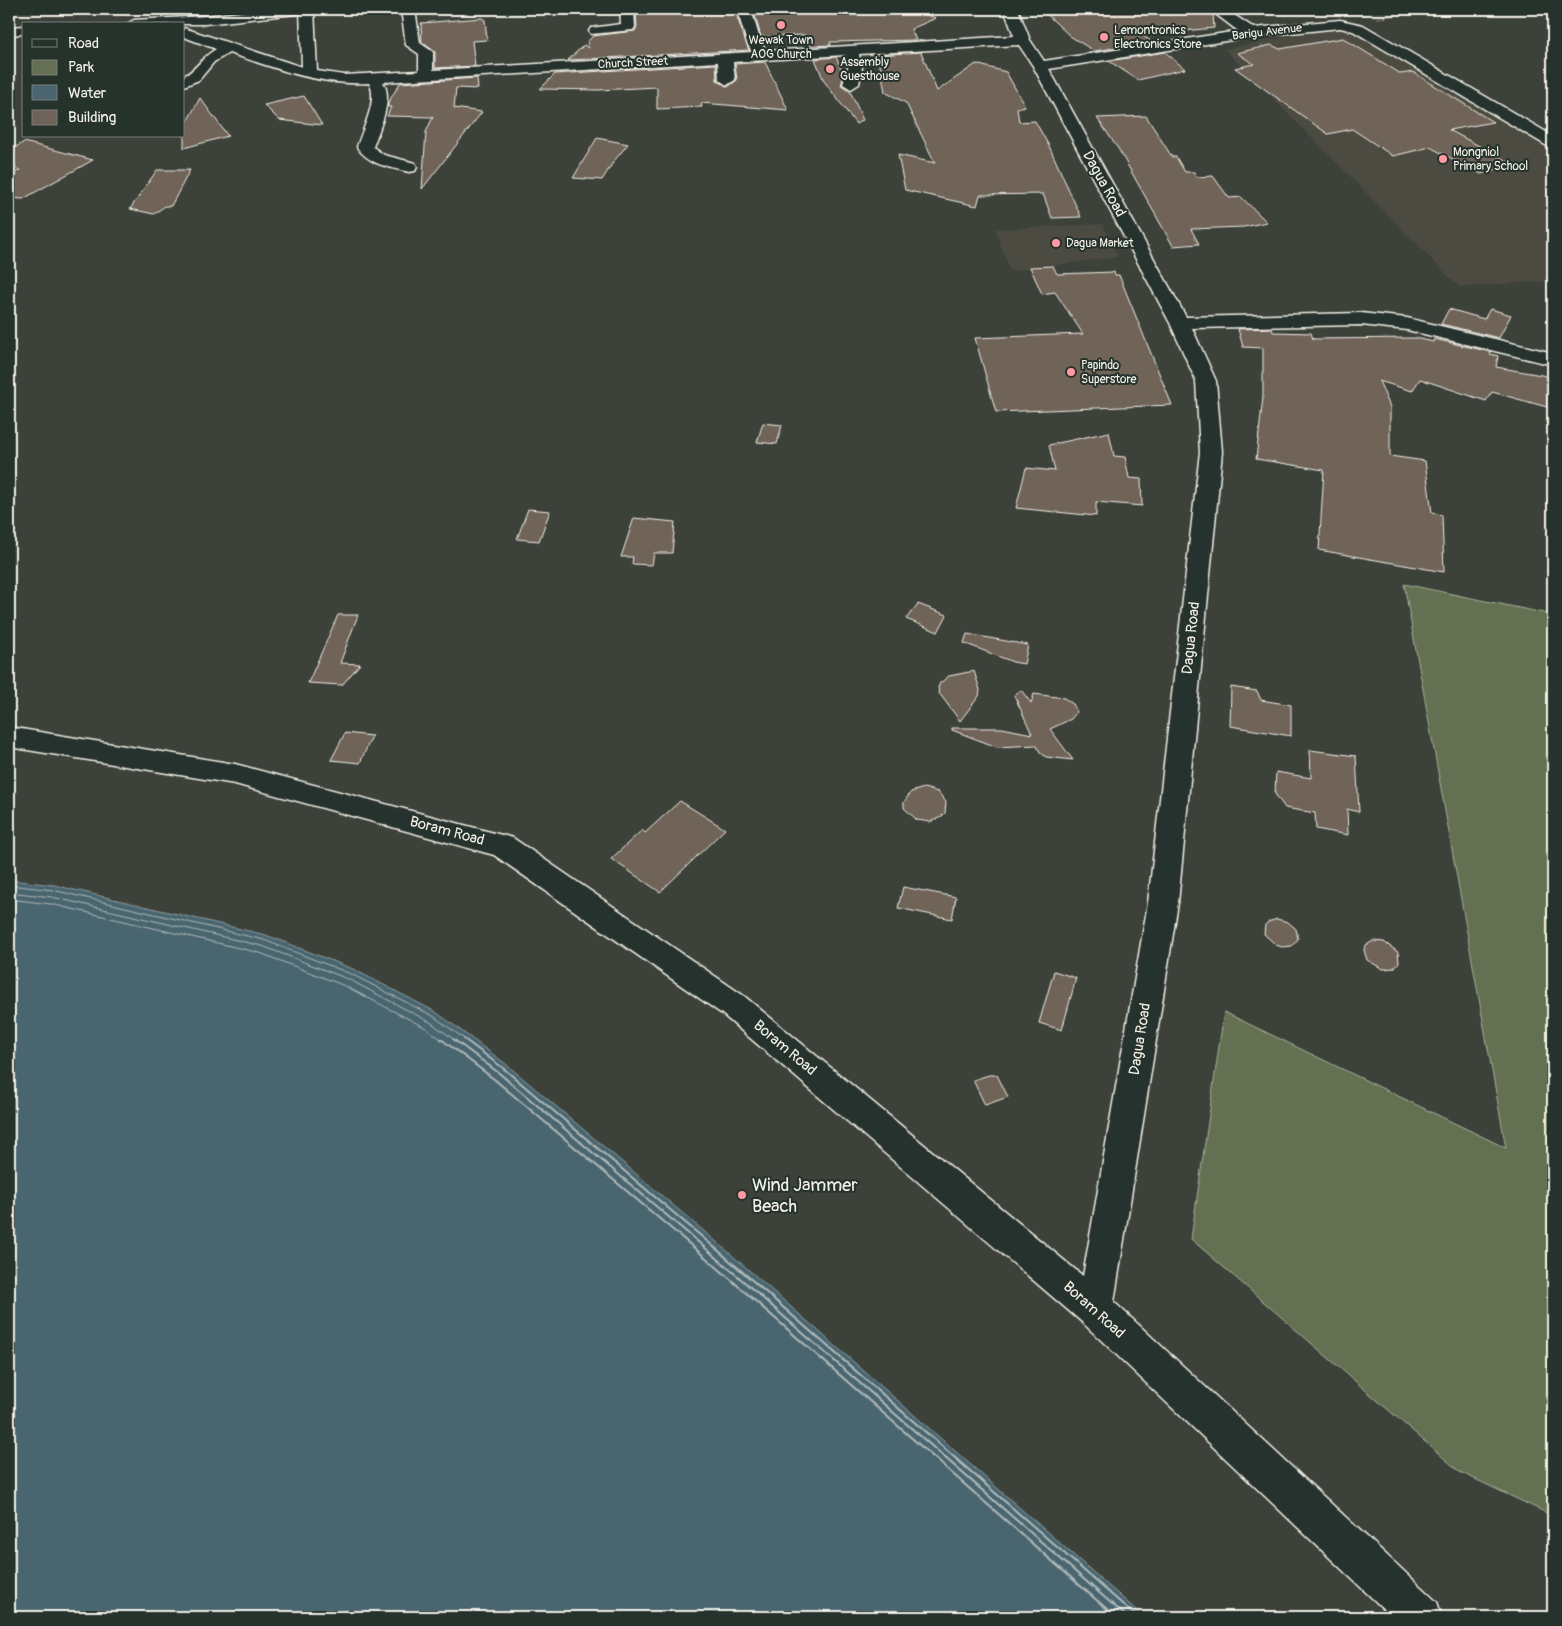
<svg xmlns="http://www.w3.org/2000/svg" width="1562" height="1626" font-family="Pangolin,sans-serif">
<rect width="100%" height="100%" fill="#3c413a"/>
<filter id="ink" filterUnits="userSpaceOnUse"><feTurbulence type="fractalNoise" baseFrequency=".02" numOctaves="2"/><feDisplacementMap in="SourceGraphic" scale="10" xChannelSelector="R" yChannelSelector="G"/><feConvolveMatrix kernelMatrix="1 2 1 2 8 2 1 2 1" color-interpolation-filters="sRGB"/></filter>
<g filter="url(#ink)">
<g fill="#4b4b43">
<polygon points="1332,28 1360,34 1553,148 1553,281 1459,287 1224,49"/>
<polygon points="1103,224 1118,257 1010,271 995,229"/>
</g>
<polygon fill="#647051" stroke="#acb09c" points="1404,584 1553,615 1553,1516 1460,1472 1191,1239 1224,1012 1506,1148"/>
<polygon fill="#4a656f" stroke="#8e9d9f" points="9,880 54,885 266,935 353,969 436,1012 506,1064 725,1249 1144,1617 9,1617"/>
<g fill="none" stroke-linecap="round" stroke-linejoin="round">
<g stroke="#b0b9b8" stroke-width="1">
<polyline points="9,885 53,890 264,940 351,974 433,1016 466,1040"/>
<polyline points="9,892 52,897 262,946 348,979 430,1022 455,1040"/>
<polyline points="9,899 51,904 260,953 345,986 426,1028 442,1040"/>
</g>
<g stroke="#b0b9b8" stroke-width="2">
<polyline points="441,1039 494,1079 712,1263 1116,1617"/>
<polyline points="453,1039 499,1073 717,1258 1127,1617"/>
<polyline points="464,1039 503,1068 721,1253 1137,1617"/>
</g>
</g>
<g fill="#6f6359" stroke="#f4f1e8">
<polygon points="698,9 909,9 936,18 911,29 916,40 830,42 831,45 810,46 805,35 761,37 755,15 745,10 737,17 749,50 568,60 584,45 589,48 587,42 593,36 635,31 637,27 636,14"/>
<polygon points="1041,9 1207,9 1213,14 1214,28 1142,35 1152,42 1094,51 1070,36"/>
<polygon points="482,18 485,20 487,40 472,41 475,66 435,68 435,52 422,42 421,23"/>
<polygon points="1343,38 1401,74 1413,72 1493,122 1449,130 1513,164 1481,174 1430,147 1393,156 1352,129 1328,134 1235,68 1254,64 1237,53 1271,45 1280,49"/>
<polygon points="921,52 937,91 976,64 1006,72 1025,106 1017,108 1019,122 1035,121 1049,146 1081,217 1052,218 1043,194 980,195 977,206 905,190 898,155 935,163 906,103 885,92 878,55"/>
<polygon points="1165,52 1185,69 1138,80 1109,61"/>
<polygon points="836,57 844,75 841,85 850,91 863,120 856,124 824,81 815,59"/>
<polygon points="765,62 788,110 701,103 702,107 657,109 657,87 599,90 540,89 555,74 716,64 717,80 728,87 737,80 735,64"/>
<polygon points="477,78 478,89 456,88 454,108 482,112 422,189 426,132 433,117 387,116 391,107 388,107 388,103 400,83"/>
<polygon points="304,96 322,125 279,120 264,105"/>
<polygon points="200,98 228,136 184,148 184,127"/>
<polygon points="1146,116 1172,157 1176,157 1185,172 1194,172 1197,177 1213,176 1229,198 1241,197 1267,222 1244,227 1191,229 1199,244 1173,246 1119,150 1097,118"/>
<polygon points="597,138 628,144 614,161 602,180 573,178"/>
<polygon points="24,142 93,160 23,199 9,198 9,176 20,170 9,166 9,151"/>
<polygon points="157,170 190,170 171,206 165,206 154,214 130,209"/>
<polygon points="1053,266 1057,274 1114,272 1115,275 1119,275 1172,405 996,412 975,338 1083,334 1055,292 1042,294 1030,267"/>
<polygon points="1449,309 1484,319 1490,309 1511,315 1499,338 1441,324"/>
<polygon points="1272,328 1273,332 1311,333 1313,339 1416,338 1433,342 1434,339 1491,352 1490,354 1498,356 1496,367 1547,376 1547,407 1492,392 1486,401 1420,379 1412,391 1379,381 1390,407 1390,456 1425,461 1432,513 1442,515 1444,572 1319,550 1324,470 1256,459 1263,397 1263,348 1243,347 1238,329"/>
<polygon points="763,423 782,425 777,444 757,442"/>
<polygon points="1109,432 1114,456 1125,457 1129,478 1141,479 1142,506 1096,502 1096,516 1016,508 1026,468 1055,471 1049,445"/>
<polygon points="528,509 550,511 539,541 517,539"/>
<polygon points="634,518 675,522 672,553 654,553 652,565 632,564 633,557 621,557"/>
<polygon points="918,604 947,615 938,632 906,619"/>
<polygon points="338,615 358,615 340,663 360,664 342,685 308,683"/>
<polygon points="967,634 1028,645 1024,664 1013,662 964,643"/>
<polygon points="974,671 980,690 979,696 960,721 939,693 938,688 940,683 949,676"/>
<polygon points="1231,687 1257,691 1261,700 1291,705 1291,736 1230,726"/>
<polygon points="1021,690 1031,703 1034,694 1064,698 1073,704 1077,712 1071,719 1050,729 1073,760 1046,757 1040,752 1036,745 997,747 952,730 952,728 1002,728 1032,734 1014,695"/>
<polygon points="345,733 372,736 360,763 331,760"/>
<polygon points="1310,750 1356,756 1359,812 1347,809 1348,835 1316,829 1315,813 1285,808 1275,794 1276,772 1311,778"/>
<polygon points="924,788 938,792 946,802 945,813 941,817 930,822 917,820 904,808 904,802 911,792"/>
<polygon points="680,801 725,829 660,892 611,859 642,830 645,833"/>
<polygon points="903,887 956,897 952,919 898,908"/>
<polygon points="1277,919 1288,922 1296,929 1298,939 1292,946 1282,947 1276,945 1264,934 1265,925 1268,922"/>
<polygon points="1373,941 1384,942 1398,952 1399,962 1394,968 1383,969 1367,960 1364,950 1365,946"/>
<polygon points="1054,971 1076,978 1062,1030 1039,1023"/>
<polygon points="989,1075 997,1075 1008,1097 985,1105 973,1080"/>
</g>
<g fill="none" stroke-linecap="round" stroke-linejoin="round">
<defs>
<g id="minor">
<path d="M300,9H314L317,71L344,75L419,71V54L406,45L401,9H415L420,43L433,52V70L752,52L747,43L739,16L746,12L753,16L761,43L766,51L1014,36L1004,9H1018L1030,40L1044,61L1238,31L1209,9H1225L1254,28L1340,20L1363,25L1553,136V148L1547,146L1353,31L1340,28L1251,37L1049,69L1186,317L1361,313L1407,318L1553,353V365L1407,330L1361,325L1192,328L1216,381L1222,452L1178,903L1114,1302L1437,1602L1442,1617H1392L1082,1322L722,1014L494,855L235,784L9,747V727L235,764L513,838L744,996L1083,1276L1148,903L1200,452L1196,381L1170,323L1033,66L1019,45L859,54L862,68L859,84L851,89L843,84L848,68L845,55L733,62L735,80L727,85L719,80L718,62L383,82C394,99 379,129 373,147L384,155L415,163L417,167L415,171L409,172C389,167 369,165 357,147C362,130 379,99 369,83C320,86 275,68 229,53L214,62L199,80L184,86V76C196,70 203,56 216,49L184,37V28L302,67Z"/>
<polygon points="620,9 634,9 635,27 633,30 591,34 589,31 591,28 621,24"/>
</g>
<g id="major">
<polygon points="269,9 312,9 305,13 205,24 127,24 134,20 205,16"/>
<polygon points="24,26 24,34 9,35 9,27"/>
</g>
</defs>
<use href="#minor" stroke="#f4f1e8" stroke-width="3"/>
<use href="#major" stroke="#f4f1e8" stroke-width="3"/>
<polyline stroke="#f4f1e8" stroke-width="2" stroke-dasharray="0.5 2" stroke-linecap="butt" points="1378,18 1438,9"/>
<use href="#minor" fill="#26332d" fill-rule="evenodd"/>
<use href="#major" fill="#26332d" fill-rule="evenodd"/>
</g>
</g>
<g fill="#ff9aa2" stroke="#26332d" stroke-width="2">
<circle cx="781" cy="25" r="5"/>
<circle cx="1104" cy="37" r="5"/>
<circle cx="830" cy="69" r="5"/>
<circle cx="1443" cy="159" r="5"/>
<circle cx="1056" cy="243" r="5"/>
<circle cx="1071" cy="372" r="5"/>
<circle cx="742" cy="1195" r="5"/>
</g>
<g text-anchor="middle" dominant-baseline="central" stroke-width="4" stroke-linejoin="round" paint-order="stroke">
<g font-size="12" fill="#f4f1e8" stroke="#26332d" text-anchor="start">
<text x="1114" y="30">Lemontronics<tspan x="1114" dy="14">Electronics Store</tspan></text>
<text x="781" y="40" text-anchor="middle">Wewak Town<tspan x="781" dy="14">AOG Church</tspan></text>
<text x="840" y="62">Assembly<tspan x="840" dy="14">Guesthouse</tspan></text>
<text x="1453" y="152">Mongniol<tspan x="1453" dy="14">Primary School</tspan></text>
<text x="1066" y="243">Dagua Market</text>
<text x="1081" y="365">Papindo<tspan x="1081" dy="14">Superstore</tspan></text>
</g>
<g font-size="12" fill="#f4f1e8" stroke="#26332d">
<text transform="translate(1267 32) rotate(-7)">Barigu Avenue</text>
<text transform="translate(633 63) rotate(-3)">Church Street</text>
</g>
<g font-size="15" fill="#f4f1e8" stroke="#26332d">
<text transform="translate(1104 184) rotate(61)">Dagua Road</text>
<text transform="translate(1191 638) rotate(-84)">Dagua Road</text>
<text transform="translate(447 831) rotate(15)">Boram Road</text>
<text transform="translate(1140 1039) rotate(-81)">Dagua Road</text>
<text transform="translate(785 1048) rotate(40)">Boram Road</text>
<text transform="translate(1094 1310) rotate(42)">Boram Road</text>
</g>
<g font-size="18" fill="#f4f1e8" stroke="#26332d" text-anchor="start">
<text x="752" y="1185">Wind Jammer<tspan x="752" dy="21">Beach</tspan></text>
</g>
</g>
<rect width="1562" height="1626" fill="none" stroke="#26332d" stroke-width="30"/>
<rect x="15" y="15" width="1532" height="1596" fill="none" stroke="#f4f1e8" stroke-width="2" filter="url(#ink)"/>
<rect x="22" y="22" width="162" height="115" fill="#26332d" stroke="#787f78"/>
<rect x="32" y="39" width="25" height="8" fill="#26332d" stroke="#787f78"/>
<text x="68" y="48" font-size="15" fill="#f4f1e8">Road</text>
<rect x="32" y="60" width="25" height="15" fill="#647051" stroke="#787f78"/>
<text x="68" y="72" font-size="15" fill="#f4f1e8">Park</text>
<rect x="32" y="85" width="25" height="15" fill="#4a656f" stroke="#787f78"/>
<text x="68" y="98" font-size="15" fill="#f4f1e8">Water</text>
<rect x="32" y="110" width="25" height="15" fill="#6f6359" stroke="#787f78"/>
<text x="68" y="122" font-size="15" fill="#f4f1e8">Building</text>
</svg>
